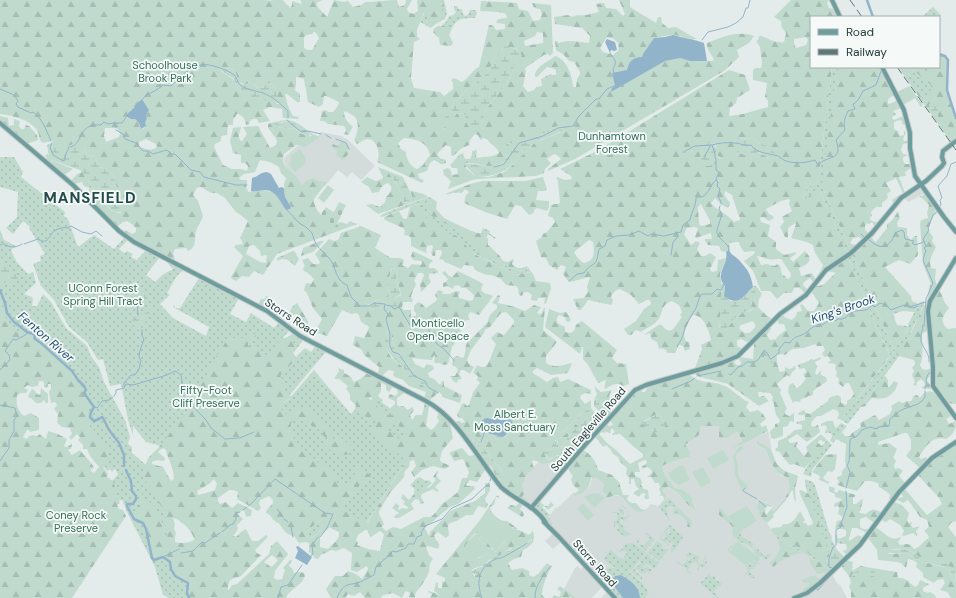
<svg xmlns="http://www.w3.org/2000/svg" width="956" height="598" font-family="'DM Sans',sans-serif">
<defs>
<pattern id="grass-dots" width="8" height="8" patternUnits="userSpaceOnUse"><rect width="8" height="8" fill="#c0dbce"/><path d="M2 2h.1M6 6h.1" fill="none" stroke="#a5bdb2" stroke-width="1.8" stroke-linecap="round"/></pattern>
<pattern id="forest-firs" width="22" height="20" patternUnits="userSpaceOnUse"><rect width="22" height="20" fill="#c0dbce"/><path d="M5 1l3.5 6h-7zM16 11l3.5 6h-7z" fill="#a5bdb2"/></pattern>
<pattern id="wetland-marsh" width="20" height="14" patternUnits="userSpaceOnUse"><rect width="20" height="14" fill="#c0dbce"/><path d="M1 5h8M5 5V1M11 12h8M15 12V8" fill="none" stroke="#a5bdb2"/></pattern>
<pattern id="cemetery-stones" width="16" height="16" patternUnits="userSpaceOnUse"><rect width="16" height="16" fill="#c0dbce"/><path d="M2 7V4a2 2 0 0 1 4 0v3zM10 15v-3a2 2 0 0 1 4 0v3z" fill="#a5bdb2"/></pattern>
</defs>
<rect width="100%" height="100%" fill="#e4eceb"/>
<g fill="#d3dcda">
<polygon points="321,132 341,136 348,140 374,165 374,167 361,180 352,172 347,177 338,170 325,186 302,186 286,168 284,163 284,159 286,156 297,146 304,146 317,138"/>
<polygon points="920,186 925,193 908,202 904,197"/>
<polygon points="701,426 719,426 720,438 728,438 734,433 738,432 742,441 733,447 766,433 768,430 772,451 769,451 757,443 756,445 765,449 774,467 781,476 787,477 790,484 788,494 774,511 771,509 773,506 772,505 765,502 757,508 771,529 832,535 832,540 836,549 844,556 832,568 833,576 837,583 840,585 847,598 601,598 607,592 602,587 592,598 574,598 574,596 564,589 575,568 578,566 581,569 586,564 547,522 548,517 574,492 575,493 579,490 576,493 576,496 579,493 584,492 590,486 592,478 597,478 604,484 602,491 606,495 606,499 612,496 619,496 636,511 643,512 651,504 658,506 667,497 664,493 663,489 667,487 677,492 685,502 697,512 692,502 693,498 682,489 675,488 665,475 662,466 668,463 690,457 691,453 685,445 699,435"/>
<polygon points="574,456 531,505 512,493 526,473 539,462"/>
<polygon points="554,533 561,542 553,549 545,541"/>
</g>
<g fill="url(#grass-dots)">
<polygon points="421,0 444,0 447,13 445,19 435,24 431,28 420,22 424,14"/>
<path d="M454,6H457L459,9H462L463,14L465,16L468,15L470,10H476L477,13L475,18C458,18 456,19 449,35L447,33L446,42L433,30L439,25L440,27L444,25L442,26L443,24L446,22L449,16L454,15L456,12L454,9Z"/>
<polygon points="933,7 941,15 939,17 922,17"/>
<polygon points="939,54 944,56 948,60 948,65 947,90 956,118 952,143 898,67 939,67"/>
<polygon points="832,67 840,67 836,74 824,191 851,252 847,254 820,191 817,191 805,199 803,198 807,187 818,182"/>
<path d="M0,157H14L23,172L21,177L65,212L64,216L68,219L78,247L94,235L114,249L124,238L127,241L119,249L124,253L127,251L133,254L131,257L137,260L145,251L159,258L146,275L155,282L162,275L173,269L167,262L183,271C176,274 172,286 167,293L170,295L160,304L173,318L206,336L209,327L173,307L175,305V308H180L199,278L239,298L230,314L246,322L251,313L274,328L279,322L289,331L279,342L283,345L293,334L303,339L301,343L292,354L296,357L305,348L311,352L315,346L326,352L287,398L263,413L249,405L228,447L245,458L230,465L223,474L161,446L146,442L133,426V435L128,420L121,384L110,386L103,359L98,360L87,342L69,327L54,300L41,286L33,264L41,261L40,256L45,254L29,228L30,227L23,221L13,234L6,228L17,217L18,192L0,187Z"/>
<polygon points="429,197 433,199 430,201 432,203 430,204 428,204 427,202 427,206 428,211 467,229 479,239 483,228 490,231 489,233 496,238 495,239 488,234 484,243 490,258 518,271 528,269 528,267 531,272 517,275 471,252 448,249 441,260 439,259 450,241 452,234 447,234 446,231 439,228 438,225 408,211 421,206 420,205 418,204 382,217 380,216 387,212"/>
<polygon points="0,230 4,240 16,246 11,250 16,261 28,274 33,272 36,283 24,294 32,297 33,299 32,306 37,306 43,294 51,302 66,328 87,346 91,356 99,367 104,382 125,420 130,437 128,444 132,447 132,453 146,465 163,483 174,549 220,598 169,598 163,595 155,567 127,512 122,500 115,501 103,487 109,478 112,481 118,474 115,469 112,472 110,469 107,471 51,394 51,361 41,361 2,391 3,397 17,410 0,408"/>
<polygon points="852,254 894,350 907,331 909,322 920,302 924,301 924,305 922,307 920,314 914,325 909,337 897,354 898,356 897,359 848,424 841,420 848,411 847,401 850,399 856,401 889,358 890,355 877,328 848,257"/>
<polygon points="314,370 351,414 356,408 360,411 374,397 397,413 422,444 404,464 364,527 352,536 332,529 328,526 289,453 264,414 288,400"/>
<polygon points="841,423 847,426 833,443 830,440 832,437 831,433"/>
<polygon points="827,440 832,445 812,470 811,477 803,474 806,468 811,460 806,447 813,441 821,447"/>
<polygon points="419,477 426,481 428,480 432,483 424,490 418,492 410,485 416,479"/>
<path d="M805,479L813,482L815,485L831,538L827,539L831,548L828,549V551C824,539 803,487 805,479Z"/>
<polygon points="669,498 678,507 670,506 666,508 670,521 659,507"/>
<polygon points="539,501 545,506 548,506 551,502 554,505 548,510 544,506 542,507 550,515 557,506 556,509 548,517 551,520 549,521 550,522 553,522 551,525 534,506"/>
<polygon points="621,505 624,507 628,507 626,508 626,510 622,506 620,508 624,512 624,515 622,515 622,517 626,517 628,514 629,516 625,521 621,519 619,522 625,528 628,526 626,528 623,529 630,534 626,537 620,534 617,530 619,527 617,524 614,527 614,523 611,522 616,521 618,517 617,513 612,513 613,512 618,512 622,518 621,514 618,510"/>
<path d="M318,521L322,522C322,530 316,538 308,538L305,534Z"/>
<polygon points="670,525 683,537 674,551 672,550 673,552 671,552 671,549 668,546 671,548 673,542 671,541 670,543 667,541 666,542 669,545 668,546 664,542 659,539 662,535 663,535 661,538 662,539 667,537 665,534 663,534 665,530 668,534 671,533 669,531 671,529 669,528 667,531 666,529"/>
<polygon points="647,533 655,539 645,551 637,544 637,538 640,540 637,544 644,545 650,539 646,534"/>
<polygon points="775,535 826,562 827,566 778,539"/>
<polygon points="738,536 741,536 754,544 752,546 757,550 758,549 764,556 768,554 771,555 766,560 763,557 757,556 754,552 755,550 747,544 737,541"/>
<polygon points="657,541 663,544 661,549 669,549 659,561 648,552"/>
<polygon points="736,541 729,550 730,552 747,566 755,561 750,567 756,562 760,564 756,564 756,567 752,567 755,569 751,569 749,572 755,577 754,578 752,579 747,574 745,576 744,575 747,572 747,567 727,550"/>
<path d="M631,543H633L646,552L630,572C620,569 610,567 604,559L611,549L618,557L623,559L627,552L622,550L620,553L618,551L621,550L625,544Z"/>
<polygon points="699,551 707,557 706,559 707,563 703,567 701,566 698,570 697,569 699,565 695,561 694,563 691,563 691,566 686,564 690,567 688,570 691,573 690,574 686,571 687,569 677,563 675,563 678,561 682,565 688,559 689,560 691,558 694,558 693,556 687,557 686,555 689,552 700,557 697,562 700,564 701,563 702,565 704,562 706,562 706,560 705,559 704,562 702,562 705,558 704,555"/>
<polygon points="647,553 651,557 651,559 653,558 659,563 654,569 650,565 645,564 646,565 643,566 644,568 646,568 647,566 648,567 652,570 648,575 647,575 649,573 647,571 644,574 643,572 643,574 636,569 635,571 642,577 642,580 631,572 641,563 640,561"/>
<path d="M607,568C624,566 641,578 649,593L645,598H640C638,586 632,581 621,575L615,576L612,580L623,598H616L597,576L601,571Z"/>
<polygon points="709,574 711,577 715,576 715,579 728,588 728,589 722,584 720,587 718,586 717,588 718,589 716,589 713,592 717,594 717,596 719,598 717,598 700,583"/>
</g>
<g fill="url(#forest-firs)" fill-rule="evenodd">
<path d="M0,0H264L273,1L271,0H283L290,8L292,5V1L301,4L302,3L300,0H323L318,2L316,5L327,17L334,0L344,2L348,1L353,7L361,5L365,2C376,2 387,0 397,0L399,7L405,5L406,0H412L407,9L408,12L413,14L418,11L417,0L442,1L444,5L442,9L443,18L441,21L432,26L429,22L427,12H424L417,30V36L420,39L414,42L411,78L414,88L440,92L444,96L453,89V83L451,80L454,78L462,82C469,78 472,70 479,67L489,25H493L496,30L505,29V24L496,23L498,19L507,18L506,14C501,11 487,12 480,11L481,1L517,3L519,9L528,11L533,21L540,20L542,14L540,9L534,8L532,3L551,5L553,53L550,56L548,54L544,55L525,68L526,72L523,86L528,92L534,90L536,87L542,86L541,79L550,74L553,75H556V71L555,69L547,67L537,77H535C534,67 548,62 555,56C566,58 573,77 573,87H576L577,79L580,74V72L574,62L569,61L564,55L556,50L555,41H557L559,43C568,39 579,42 589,43L590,36L582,28L555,24L554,17L568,15L573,17C577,14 581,16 586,15C590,14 594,13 599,12L596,4L604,3L606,8L616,9L623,16L625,14L619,0H630V7C639,13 647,17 656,23L658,17H661L662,23L668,28L676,27L697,39C688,40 678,34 671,35C665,36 660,37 654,38L642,57C634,56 628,62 627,71L612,73L615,86L611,92L650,69L665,61L672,58H681L690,61L697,60L712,61L714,60C712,54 706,50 707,43C721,37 739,30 754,36L749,43L737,50L739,57L724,71L575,159L548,171V169L561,159L557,155L554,154L547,159L551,163L545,169L544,173L536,176L478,179L472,180L448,189L451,181L444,175L443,170L447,168L450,169L452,175L458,174L457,168H452L450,165L460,154L463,153L465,159H470L472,155V151L477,150L476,156L477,158C485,156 492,158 499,153C498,148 491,145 488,140L484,138L480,140L478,135L475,134L470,140L469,145L462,148L453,156L451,155V147L446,145L437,154L440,158L446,160V163L441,164L434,160L430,163L427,171L418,174L419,178L424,180L422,183L377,162C380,156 379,140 368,139C364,139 360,143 357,144L354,140C357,136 360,122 355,117C352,114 349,114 346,111L344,112C344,119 349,123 353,127L348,135L344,134L346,130L344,126L328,124L324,121H320L322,111L326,110L328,112H333L338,106L339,102L326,96H324L323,104L319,107L308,102L304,79L296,77V85L295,90L300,94V102H297L287,94H285L288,106L293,116L299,117L298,119L283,118L282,109L270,107L263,110L270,121L259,123L257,119H253L250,121L249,124L246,125L244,118L239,114H237L233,120V125H228L227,135L221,136V141L215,144L214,147L223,165L232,169H241L247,171L248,166L245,163H241V155L233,153L230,141L233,128L241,127C240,133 236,138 242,141L247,134L243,127L258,126L270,148L276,145L277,140L268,128V124C289,117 295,120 311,133C314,135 317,135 320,137L305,147L296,145L284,154C280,168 290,169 297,177C299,180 300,183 302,185L308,180L313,178L318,181L327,182L314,199C314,213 325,218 337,224L340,222L347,224L350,221L357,224L277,254L263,275L254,271L249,277L242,276L236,281L232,279L231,277L243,256L234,247L236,245L243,244L242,241L240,238L248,221L235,211L225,198L217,193H211L201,187L197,188L193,195L198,201L203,216C201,222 198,226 196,231C194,239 197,248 188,251L186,248L175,249L173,253L175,259L171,260L136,241L123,232L126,230L132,234L136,232V228L133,225L127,221L123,222L117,227L91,201L93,197L89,192V188L84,186L82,182L74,184L71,181L77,174L82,172L100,199L113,212L121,213C123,207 122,199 116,195L117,188L113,175L110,172L100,167L94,156L87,155L84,147L77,143C67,147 61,148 52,141L43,143C38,140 40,136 38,132C31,119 13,116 0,114ZM314,32L316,33L319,38L312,50H308L304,48V37L306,35L312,34ZM537,32L543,33V43L525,46L524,41L535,36ZM607,37L614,39L618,43L619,50L613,55L603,52L600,48ZM505,46L517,49L518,53H520L521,56L516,60L513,71L507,83L486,109L481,125L483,130C471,130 466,127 465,115L459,113L456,114L450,125L444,129L442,120L447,117L452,110L453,104L463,94L487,73L490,68L493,60ZM222,67L235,70L238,82L247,85L249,82C255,83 256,88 261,88L271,83L277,91L279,104C273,103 265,98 259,98L258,103L247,99L236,85L234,80L220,70ZM142,99L149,110L146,115L147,119L145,121V127L143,129L140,128L139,123L135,119H131L125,117L135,107V105ZM290,121L311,135V137L300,133L295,129L277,127L274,125L281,122ZM557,126H560L564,131L534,143L529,149L520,157L515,163L504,172L489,177H476L466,168V163C480,162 492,172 505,161L507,153V144L535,138ZM105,128H117L120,133L119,137L106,142L104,136ZM404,138C417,140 427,141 430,155L422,166L417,169C411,167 406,159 406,152L401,149L398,143ZM146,139L156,144L157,147C151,151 146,150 139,146V142ZM260,160L270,162L279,167L281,173L286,178L284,184L285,197L291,207L288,210C283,206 282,201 278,197C270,188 258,190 248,192L246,185L247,180H241L239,178L244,174L255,172ZM254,245L260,251L261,256L267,255L266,263L260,262L246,254L249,246Z"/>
<path d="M791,0H829L827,3L829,8L833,9L838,17H811V67H832L818,182L807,187L803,198L805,199L816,191H820L847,254L818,277L817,276L821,270L823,265L815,253L813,245L807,242L791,238L796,224L795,223L788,228V238L785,237L780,227L784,222L782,217L792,211L789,204L790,201L789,199L781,201L766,209L769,214L773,216L774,218L769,221L763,217L760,218L761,222L770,225L768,236L776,242V249L784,255L796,252V254L790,258L793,262L805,251C806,253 808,254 809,256C812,263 803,266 799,268L801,276L812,273L816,280L813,282L810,278L804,282L803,285L808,290L805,294L800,288H794L792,293H784L777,299L770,291H761L753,271L744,261L754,254L755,251L744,252L740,246L739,242H737L729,243L730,250L725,252L721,251L719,246L708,245L705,241V239H712L711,233L696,238L695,237L698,228L694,227L687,228L684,234L691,245L696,241L700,243L697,249L701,256H705L710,253L716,257L710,269L712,272L717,271L718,260L726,258L720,274L723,291L719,330H726C732,321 740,311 751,311L753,309L751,307L752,301L755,298L754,286H756L762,294L759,299L758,307L766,315L772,319L753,339L747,342L741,339L737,340V346L743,349L733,358L699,368H695L702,349L701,345L711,340C709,331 704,315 693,315C689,322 681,332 686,341L689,342L690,349L685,351L683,346L679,345L675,353H667L666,350L661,348L659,349L657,342L651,339L650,333L645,335V334L660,324C673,338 674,326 682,317L680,315L682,312L679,305L672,301C660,304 663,316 657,321C653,326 646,328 641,332L636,330L631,335H628L624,329L636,321L644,309L651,304L650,300H647L639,304L631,295L620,289L615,291L611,296L613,301L611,305L588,300L581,310H578L573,299L584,298L588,292L587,287L590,277C583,278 576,281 569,282L563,274L566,267L561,265L557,270L549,265L546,258L541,257L536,241L542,237L543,234L547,232L555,222L553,218L548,216L551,205L560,203L558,181L556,178L557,177L565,180L572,179L571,176L560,169L597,151L729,70L745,75L750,90L737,98L736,103L730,108L729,116L743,114L768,107V101L765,97L767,83L753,80V70L755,68H761L762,64L760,47L756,41L758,40L759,36C768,37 774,44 784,42L786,33L782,28L781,21L774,17ZM806,37L808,40L806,45L796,48L794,44V39ZM737,138L753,139L761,144L766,145L775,154L769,158L757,152L747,156C737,152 738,151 735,141ZM709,143H715L717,155L721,158L712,165L707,166L705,162L701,161C699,153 704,148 709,143ZM725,191L732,195L738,214L740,218V220L734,222C727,213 716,210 711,203L715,198L722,205L728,208L730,203L724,195ZM701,204L710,221V224L701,226L699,224L698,207ZM589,240L593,242C594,252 596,261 583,263L577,257L574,252ZM757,256C761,256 763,258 767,259C772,260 776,259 781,259L791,274L790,278L787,279L785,276L782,275L780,266L778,264L774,266L767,264L761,265ZM753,321L756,326C751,333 746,337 739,328L741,325Z"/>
<polygon points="442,26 445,26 453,43 451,46 440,45 439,38 433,32 434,28"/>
<path d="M939,54L944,56L948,60V65L947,90L956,118V140L952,143L898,67L905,71L909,69L908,67H918L922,71H928L930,67H939ZM910,72L917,73L931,85V88L926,99H923L908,78V73Z"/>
<polygon points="840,67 879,67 895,95 889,98 888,101 888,104 892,103 898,100 901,108 893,111 896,114 892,117 892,118 894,120 903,116 906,124 903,125 901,120 896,121 894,123 894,129 898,131 900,136 904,135 904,130 906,134 904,136 903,140 904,141 908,141 907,143 903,144 901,150 903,154 908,155 903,157 903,160 905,164 910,164 911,168 905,172 906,176 899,177 905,193 894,204 892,200 903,193 896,178 886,183 891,191 887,194 888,198 882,203 882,207 876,207 871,212 872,216 870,217 870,220 875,222 880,221 875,227 872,222 869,224 867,223 865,226 865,230 870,234 863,240 859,237 853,238 850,243 854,245 858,244 851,252 824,191 822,183 836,74"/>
<polygon points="0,116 8,118 9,126 14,125 14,119 20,121 19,126 21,129 24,129 26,125 29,126 37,135 38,140 27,144 0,121"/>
<polygon points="341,142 346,142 350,149 347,151 349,153 343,160 337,156 337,151 331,145 333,144 337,146"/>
<polygon points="48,154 51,160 73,169 64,175 50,164 45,155"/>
<path d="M378,167L388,171L403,196L405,203L408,202L412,196L410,190C416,193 423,192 428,197L378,214L366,205L372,204L380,207L385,202L386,197C390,194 392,190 391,186L388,183C383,184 381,188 379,192L372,193L369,187L361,182L367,177L376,181L382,179L383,177Z"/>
<path d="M543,177L547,189L546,191H538L536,200L549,201V207L547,211L537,208L534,210V213L529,215L521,206L515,205L507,219L485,212L464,203L466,195L469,192L465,189L462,193C453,191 451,195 445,194L470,184L482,181H525Z"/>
<path d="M926,194L936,209L928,230L933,237L932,241L936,247C933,254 928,259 931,268L936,269L935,279L937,286L930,298L928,297L929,288L931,284L923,264L920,224L921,220L928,218L927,213L929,205L922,198L919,197Z"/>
<path d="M433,199L437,202L436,209L444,218L459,226L477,233L484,234L488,239V245L499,255L503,261L508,262L513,259L514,261L512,264C516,269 521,269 527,266L528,269L518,271L479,253L455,229L430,215L425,203L427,202L428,204H430L432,203L430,201Z"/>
<path d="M418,204L421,206C421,218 430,220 439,225L440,228L447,231V234H453L458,237L474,254L517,275L532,272L536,281L550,283L551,288L546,304L544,303L545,298H538L537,301L531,300V299L532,295L528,292H524L522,296L519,295L518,288L516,286L506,285L501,279L491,275H486L475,270L473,266L464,265L461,269L445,262L441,258L442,252L441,250H436L435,256H433L431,253L433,247L432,245L427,246L426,253L411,246V238L409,236L404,235L405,231L403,228L385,220L384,217L399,211L403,218L405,219L407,218L410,207Z"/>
<path d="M898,211L900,218L897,223L898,227L907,228V235L911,240L915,236H917L918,255L910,264L899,260L885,267L911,296L912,301L919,304L915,312L903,311L893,314L897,325L906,326L908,327L905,335L894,350L852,254L874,233L875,234L872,238L874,241L876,242L887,228V224C893,221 894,217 898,211Z"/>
<path d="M361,226L381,235L375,248L391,258H400L404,260V262L402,265L408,268L412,264L421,265L422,263L421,261L413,260L411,256L413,251L432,260L433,261L429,264V268H434L438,271V273L429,274V278L431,282L421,292L420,284L424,276L423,273H418L414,281L416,284L411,296L413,301L412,302H403L402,308L404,310H411V317L416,316V313L414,311V306L418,302L421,303L426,308L436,301L437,299L435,295L438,290L442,291L443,294H450L453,292L458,291L460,293L458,295L459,298L470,301L473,300L474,295L466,288H462L458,285L454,286L453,289L447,286L443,287V283L446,282L448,279L442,273L445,271L449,276L452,277L458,271L480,282L483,284L481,289C483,295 489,293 493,296L479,315L470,312L468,316L470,320H466L464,326L460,329L462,334L460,338L455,334L451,338L455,343L452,347L448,364L444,365L439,363H435L434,361L435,356L434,355L432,360H430L412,358L415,364L423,368L425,367L427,364L433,366L434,369L428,373L429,377L434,379L440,385L442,381H444V386L462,395L460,403L442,397V395L439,392L429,401L424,398L426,392L409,386L403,380L395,377L393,375L394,371L388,370L382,376L378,373L379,367L364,355L362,350L353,345L355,336L364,338L369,328L368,326C362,323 360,322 359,315L356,313L351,314L342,310L327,336L315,332L322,319L313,308L307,293L304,290L306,283L311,284L314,279L308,273L304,271L303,268L305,266L302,260L308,258L313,264H319L320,262L315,254L329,239L334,241L338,240L341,233ZM392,268L396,269L398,271L396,278L401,293V295L394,299L395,302V308H389L384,305L381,308L370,310L367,305C372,304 375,300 379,299L385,303L388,302C390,291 387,279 392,268ZM387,332H391L395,350L416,375L429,387C418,385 412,377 405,369C401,365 396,362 392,358C386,351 385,340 387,332Z"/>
<polygon points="320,241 324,241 313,252 301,256 303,248"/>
<path d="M293,251L295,252L299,259L295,266C289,261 286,256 277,261V258Z"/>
<path d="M848,257L877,328L890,356L841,420L837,418L839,415L838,411L833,409L821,416H817L812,421L811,425L813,427L818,425L820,432L819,433L807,442L797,434L788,440L790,443L798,442L796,446L804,456L808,451V445L820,435H822L827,440L824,442L821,440L818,441V443L822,446L805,468L794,464L790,465L782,456L780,452L776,451L775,449L778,447V441L787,437L795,430L802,429V425L796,423L797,422L805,420V415H799L798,413L804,410L806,413L810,414L828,401L829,398L837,395L841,397V403L846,405L854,394L849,383H846L843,387L838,383L839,379L836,376L837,372L835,369L836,364L828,363V362L831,361L828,356L824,357L822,353L825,350L823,346H817L815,344L804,348L792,349L785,355L782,354L777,355C776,361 778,367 780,372L785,371V367L789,369L792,368L795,366L796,369L792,372L790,377L787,375L777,384L781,390L780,393L787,409L785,411V414L789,416L794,413V422L790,421L788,426L783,427V436L774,439L771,438L770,431L775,427V424L779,423L780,420L776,415L775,411L774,404L772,400L773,397L770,393L758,392L759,397L764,396L769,401L759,406L728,384L700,377L695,374L704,370L732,361H734L736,365H740L741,362L739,360L741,357L753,359L754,344L770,326L771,329L767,335L770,340L776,339L778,336L786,330L784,324H779L777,320L783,316L786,318L792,320L796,316L797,312L802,311L800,305L802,304L808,311H814L819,303L811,291L815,286C817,286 820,286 822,285C826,284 831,276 836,273L828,271Z"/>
<path d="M938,290H939C944,298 942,300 949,308C943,315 939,322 948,329L956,328V404L947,403L934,384L929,305Z"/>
<path d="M0,294C5,307 4,326 17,332L20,330L24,333L23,330L27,334L32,335C33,339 35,342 39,343L72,372L90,402L88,405L89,408L87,411L89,414L87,418V421L95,432L96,437L106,446L110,459L109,460L102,458L104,462L107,463L108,465L103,467L108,474L107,477L113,481L120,503L117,505L119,509L123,510L126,516L72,598H0ZM39,381H42L44,382V387L47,388L48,384H51L52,387L49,392L51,403L55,402L57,405L54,409L58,414L57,423L62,427L70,428L72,434L69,437L71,440L77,434L80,437L78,440L83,445V449H87C89,456 95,462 99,467L94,473L90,470L94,468C92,462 84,456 80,450L72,455L68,450L69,449H71L72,444L67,447L64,446L67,439L58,434L48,431L46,439L40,434L36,437L34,435L29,436L27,439L23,437L27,430H29L30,432L39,430V418L31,413L24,416C17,410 16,404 17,395L21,393H26L28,390L24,388L28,385L32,387L38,386Z"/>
<path d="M498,295L500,296L498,303L512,306L525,311L534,305L541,307L537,313L541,314L544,308H545L543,330L557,342L546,356V363C557,369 562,365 572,363L568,373L551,375L537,368L533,371V373L547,382L553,378L558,377L560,382L568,379L591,390V394L586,393L581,395L580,398L585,404L591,400V408L580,414L578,418L559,435L555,441L553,448L544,453L547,459L549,460C558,453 569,456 576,450C583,445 584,434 590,429H594L598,425L599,421L602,419L604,421L586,439V441L566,465L557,460L544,464L533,460L532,462L534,469L527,474L522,484L524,494L522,497L527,499L530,504L512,493L496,478L455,423L457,421H460L461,423L465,422L462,418H459L457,415L462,404L464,403L467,406L469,405L473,392L480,383L477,380L478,376L473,373L477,365L481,367H485L488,364L496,344L491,338L497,332L504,335L514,323V320L506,312L501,313L490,327L485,330L484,333L471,350L467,360L469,364L474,367L470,374L464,370H461L459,374L462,379L458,380L457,383L454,382L450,376H455L458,370L456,367L452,365L453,358L457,356L463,358C467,352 464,348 467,343L487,323L490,315L497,308V305L492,303ZM508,417L513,426L508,429L506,436L503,437C491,433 485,436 480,422C488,417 499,418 508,417ZM475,436L481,442L485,450L496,463L504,475L500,480C488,470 484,449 472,440Z"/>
<polygon points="266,296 273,299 270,305 269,310 258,306 258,304 261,299 265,299"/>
<polygon points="297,303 308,321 308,329 304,329 299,326 302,321 301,316 297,314 293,315 290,312 292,307"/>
<path d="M924,305L926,306V309L928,330L922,334C922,343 924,358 920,365L922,369L926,370L932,368L931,376L929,377L927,380L929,384L932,385V388L929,389L921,388L925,385L924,382L921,379L917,382L916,386L913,385L915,382L912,375L914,371L912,368L915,364L914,360L898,356L896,354L909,337Z"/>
<path d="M549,309L560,313L566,312L571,319L569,322L566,321L565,317L559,315C553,323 560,324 565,327V332L570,333C576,330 574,330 576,325L582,321L617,350L612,358L617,363L626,364L629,384L624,386C614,381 612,386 604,389L606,380L598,383L588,365L583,359V347H582L580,354L545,327Z"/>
<path d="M254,334L256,336L248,343V346L267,355L271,352L281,338H286L292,334L296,335L293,343L296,346L293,353L297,358L280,376L284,381L283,388L290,395L291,397L279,406V407L286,414L296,407L299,409H311L323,423L351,446L349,453L346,455C336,455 330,451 324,444L328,440L335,443L334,437L332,435L325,438L322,433L321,428L316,429L305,421L295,418L291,423L289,431C298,446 319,466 336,473L337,475L335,481L340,485H348L359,467L371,476C369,483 364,482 359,486C353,490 344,504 344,511L367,523L406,461C396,449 380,446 372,430L376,421L369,419L355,409L356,405L350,400V394L346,389L348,386L339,379H335V377L339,371L338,368L344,370V373L350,376L354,382L360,379L367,373L391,386L392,388L389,392L386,390V385L382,383L381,384V391L378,396L383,400L381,404L370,397L369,398L385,414L389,415H396V413L389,409L395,404V401L388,398L390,394L395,396L398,393L397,389L398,388L404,393L397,398V405L399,407L403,406L408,410L412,407L413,408L414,411L410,415L412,420L416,415H422L425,403L431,405L429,407L426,426L431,430L434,428L439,421L437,417L439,412C452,424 450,422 453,438L442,451L440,459L441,462L449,465V467L444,469L433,466L422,470L414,477L411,472L416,466L414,460L410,461L409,467L405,471L404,477L390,493L379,511V514L384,524L382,527L386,531L393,527L401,529L424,517H431L436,512L441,505L458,492L462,478H467L469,472L463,459L454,461L450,454V452L462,448L469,456L474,455L485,468V470L477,482L470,480L466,484L467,486H474L475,489L458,504L450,507L445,511L425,528L429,536L430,532L452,510L475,501L485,493V483L490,484V490L485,499L486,502L488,504L486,508L478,506L473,515H466L457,521L450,523L448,525L449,535L446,538L438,532L434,535C435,541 442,543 438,549L428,546L426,547L429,555L433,559C429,563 430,566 429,571C427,579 420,587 415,594V598H409L410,593L406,591L405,592L402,598L393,593L383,595L381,598H365L360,592L354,596L348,594L345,598H331L326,589L335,576H343L348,571L356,574L362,579L368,569L367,566L357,572L351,570V567L352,553L344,548L336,551L331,550L326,553L322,554L318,559H316L309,552V543L306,542L299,543L294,536C286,535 284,530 280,525C276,520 278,525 275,521C271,518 272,515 266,513V511L273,503V500L269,496L260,500L259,504L261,508L258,511L237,499L238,492L233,490H229L218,498V501L220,504L226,502L232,508L238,503L252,510L251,516L246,517L244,510L239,512L238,514L243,519L237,525L238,529L233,536L236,537L241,532L246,529L252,541H258L266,535L268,537L255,550L257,553L261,555L260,556L241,576L230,580L228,586V590H229L232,585L237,584L269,554L271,546L277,541L288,554L275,571L274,578L277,580L282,579L285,570L283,568L291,559L292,561L288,566L292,568L294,573L300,572L304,573L305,575C303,586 290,588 286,598H190L187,592L189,586L187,582L175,573L171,561L162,555L157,558C147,551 151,532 143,522C141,519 136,518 133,515L139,504L140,485L141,482L142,496L156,507L162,522L164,539L168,538L165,530L166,521L164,509L155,498L151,488L144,480L142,474L148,458L160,446L188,411L217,355C222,350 224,343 229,338H242L246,339ZM394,421L407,434L401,441L386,428ZM163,448L166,450C168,460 174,468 174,479L171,481L163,467L152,464V462L158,460L163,461L165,460V458L158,452ZM214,479L217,484L215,490L206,493L198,495L197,491L209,484ZM173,518C180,519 194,532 194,540C188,543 182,544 175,542V537L176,533L174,528L175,525ZM318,521L322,522C322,530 316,538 308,538L305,534ZM330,527L338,530C342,539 333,543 328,549L320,547V536ZM365,530H367L371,537L380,531L384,534L380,551L368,549L357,545L358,543L356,540L358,535ZM272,555L278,560L273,566L271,567L264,562Z"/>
<path d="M820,357L821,359L815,362L817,367L815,373L817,375L820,371H821V375L826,377L827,381L813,391V395L808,396L806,398L801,399L800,402L795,401L793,403L788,392L789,385L793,383L796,388L799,387L806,379L803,374L806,373V370L804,368L799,369L798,365C802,363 808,362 811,359L814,360Z"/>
<path d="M689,374C701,385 712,380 725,386C734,390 741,400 749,402L746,407L750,412L758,410L763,414L766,419L760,424L762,427L766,425L768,431L741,445L733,447L742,441L738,432L734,433L728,438H719V426H701L699,435L685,445L691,453L690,457L668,463L662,466L665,475L675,488L682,489L693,498L692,502L697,512L685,502L677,492L668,487L663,489L664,493L667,497L663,502L664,499L663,496L659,495L661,494L659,489L660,487L659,483H655L651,477H647L652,473V471L648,467L643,469L641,467L646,464L647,461L645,460L638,463L640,472H635V476L640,478L642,482L641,485L644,489L648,490L649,499H645L644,496L646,495L644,493L641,494L639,497L634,494V492L639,489L636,486L634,479H631V484H629V478L626,474L627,468L620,462L618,457L613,454L610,449L606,445L603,447L598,440L595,437L607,424L609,426L613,425L610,420L634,392L641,389L642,392H645L647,388L650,385ZM657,414L660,415L666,425L656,433L646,426L644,421ZM611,429H613L615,432L612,434V435L620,434L634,447L643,454V457L630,464L616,450L606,442L599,434L601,432L603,433L607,432L610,433Z"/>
<path d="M884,376H885L888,380V387H889L894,381L898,383C895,395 885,401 872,398L867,403L866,406L861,407Z"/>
<polygon points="594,386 601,392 612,390 609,396 613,405 611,405 602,396 594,400 597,394"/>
<polygon points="41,388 48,394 48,403 46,403 44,400 41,403 36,403 31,398 29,398 28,396 32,389 33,389 37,394 40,395"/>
<path d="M930,391L935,393L951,413V416L946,419L949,424L956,421C956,430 954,434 946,439C932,435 926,446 919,457L921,459L926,457L928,459L920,468L906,456L911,449V440L907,433H904L878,442V445L889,443L897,449L893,457L896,461L894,465L895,469L899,468L903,471L899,476L906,484L891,499H889L890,495L887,492L879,487L878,483L871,481H865L857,491L837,485L839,481L837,479V477L842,475V471L846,466L845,461L846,444L836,439L842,432L845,436H850L852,433L861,427L860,423L875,415L879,420L890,414L892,409L891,406L899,401L902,403L907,401L909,402L912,400L913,396L917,395L920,398L924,393Z"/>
<polygon points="833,421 836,429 831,433 825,433 825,431 827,429 826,426 824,425 821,426 821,424 827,421"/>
<polygon points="575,424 578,425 578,427 569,435 563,446 556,448 558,440 567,433"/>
<path d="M757,441C762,444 769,447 772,452C774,457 775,462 779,466C783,472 792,473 798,476L795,489L796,502L794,499L793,491L792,490L786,500L773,515L774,517L767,523L762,518L757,508L758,503L760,501L772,505L771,507L767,506L766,507L765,513L766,515L771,509L774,511C782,501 795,491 787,477C773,474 771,459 765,449L757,445Z"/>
<path d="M956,443V521L951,523L948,527L956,537V576C953,560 932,563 919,558C916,556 915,553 912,552C905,548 894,548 888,551L889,554L905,553L921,561L946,568L950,571L951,577L956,583V598H951L947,592L940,590L945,583L943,579L937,580L934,583L923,577V573L916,567L917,563L915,561L908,559L906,568L901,563L897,562L878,560L877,550L868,538L875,527C884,531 890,543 900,537L901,538L898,542L900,545L907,544L911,545L914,549C920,548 923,541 929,538L928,535L925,532V530L929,527L927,520L920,517L908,500L903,503L896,499L903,497L901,493L905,489L927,515L942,504L939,498L918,475L933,459Z"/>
<path d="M742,446L744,449C731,456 737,456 738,468C738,472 738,474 739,478L748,486L746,490H742L734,473L735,466L733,456L738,448Z"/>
<path d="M583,450C592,455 596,461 598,470L612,475L619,482L623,495H629L627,499C629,503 632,503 636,503L641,509L645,510V511C633,516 627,500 618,495L612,496L606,499V495L602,491L604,484L597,478H591C590,484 588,490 582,493C580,494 578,494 576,496L574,495L579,490L573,485L571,479L573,476L568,469Z"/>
<polygon points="834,454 837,455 835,469 832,472 828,471 823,478 825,480 829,482 829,484 819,480 820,476 812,472 825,455"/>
<polygon points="437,471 439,472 436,476 441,481 435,487 439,491 437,492 433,489 422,494 421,497 424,503 420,504 419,500 415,499 411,504 414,509 399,518 395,518 394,516 399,513 392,508 396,503 399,506 398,508 399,510 402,508 407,509 408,507 403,504 405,502 401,498 403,494 409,500 414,494 414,490 418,491 430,487 436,480 433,477"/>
<path d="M829,486L835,488L834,491L837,493L839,490L856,495L853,498V504H856L862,499H863L861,508V510L859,512L860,513L866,514C874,508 872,509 881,512L874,523L866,517L860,519V527L863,529H869L867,533L857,528H852L849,538V541L858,535L864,538L846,555L843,551L847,549L846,544L836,543L835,535H837L838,539L846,536V530L841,529H835L837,521L842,520L843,517L838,514L839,508L838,506L834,507V504L840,501L842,499L835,497V494L829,491Z"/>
<path d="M801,490L809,494L829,554V558L825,562L774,534L771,530L772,528L781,527L783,524C791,526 796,518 800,511L805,520L803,523H806L808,526L813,524C810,512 803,503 799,491Z"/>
<path d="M497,495L500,498L496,497L494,505L490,507C491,514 500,522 507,521L517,528H513L507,524H501L489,516L478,533L474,534L469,540L468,557L479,558L488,553L489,549L479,539L481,537L484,539L488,540L487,541L492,549L496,552L505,541L511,530H519L529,535L533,531C536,540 532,546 523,550L521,557L514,559L508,563L512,570L522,568L529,571V575L533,577L538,574L547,563L552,567C547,573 542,587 542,595L545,598H430L432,594L428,592L429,591L440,595L434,591L436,582L438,583V588H442V582L445,581V578L436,574L480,520ZM531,539L532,540C528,548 503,556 494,560C491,562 487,566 484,567C481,568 478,566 476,570C475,572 475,574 475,577L471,571L475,568L484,565L489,560L495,557L499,556L512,547L522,546Z"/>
<polygon points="520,502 522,506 520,509 523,512 524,515 522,517 507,508 511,505 516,506"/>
<polygon points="894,502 902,505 909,513 907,520 909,523 912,522 911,525 913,528 920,526 916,531 917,536 913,533 904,536 902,535 904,531 900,525 890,519 886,522 881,520"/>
<path d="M674,508L679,509L692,521V524L689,528L687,526L688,523C685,518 680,514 675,513L673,515V512Z"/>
<polygon points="719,508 723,510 738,533 740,532 741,536 738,536 737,539 733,536 732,532 733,527 727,521 719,515"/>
<polygon points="778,539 802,553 793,555 789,558 784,559 773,567 769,563 776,557 780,549"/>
<polygon points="809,558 823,563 831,569 829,572 817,574 811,565"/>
<polygon points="846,560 853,562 852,571 860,566 897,572 898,578 902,578 909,581 909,582 915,587 918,585 920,580 929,584 923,588 923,591 927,593 930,592 935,595 936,598 851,598 851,591 849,586 851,583 849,576 841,566"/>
<polygon points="816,575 817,578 820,579 819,582 803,593 802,592 804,588 809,585 810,583 804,583 801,580"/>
<polygon points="560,586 574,596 574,598 571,598 571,597 568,598 552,598 554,595 559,597 560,596 561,592 557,589"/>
</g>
<g fill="url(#wetland-marsh)" fill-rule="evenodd">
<path d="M505,46L516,49L518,52L522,55L520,58L516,60L513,71L507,83L486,109L481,125L483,130C471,131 466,127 465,115L460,113L456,114C453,121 450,130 442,128L439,124L440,122L452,110L453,104L463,94L487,73L490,68L493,60Z"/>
<path d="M222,67L235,70L238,82C244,86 246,84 251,82L257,87L262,88L268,83H271L277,91L280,103H273L260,98L257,105L247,99L236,85L234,79L219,69Z"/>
<polygon points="935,100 937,102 938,116 940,121 939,122 929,106 929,104"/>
<polygon points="290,121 307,131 311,137 307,136 295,129 276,127 274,124"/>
<path d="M557,126H560L563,129V131C554,135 544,138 535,143C532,144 531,148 528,150C510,167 503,177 476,177L465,165V164C475,162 499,173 505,160C508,155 506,150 506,144L535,138Z"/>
<polygon points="737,138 753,139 761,144 766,145 775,153 775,158 769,158 758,152 748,157 736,151 735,141"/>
<path d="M711,141L714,142L717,155L721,160L713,165L707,166L705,162L700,161C701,152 703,146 711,141Z"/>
<path d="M54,142C63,149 69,145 78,143L84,147L87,155L94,156L100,167L110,172L113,175L117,188L116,195C122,199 122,205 122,212H113L100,198L80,170L51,160L49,157L47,145Z"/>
<polygon points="388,171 403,177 413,198 412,200 404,203 403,196"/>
<path d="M0,246L3,264L10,271L18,276V280L13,283C9,282 4,282 0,285V288Z"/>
<polygon points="392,268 396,269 398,271 396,278 401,294 394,299 397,306 394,308 388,308 384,305 380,309 370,310 367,306 379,299 385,303 388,302 389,290 388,282"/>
<path d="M722,283L725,286L724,295L730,301C745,301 744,295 754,286L755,292V298C750,304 751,304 752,310C740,312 730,321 725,332L720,333L719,332Z"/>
<polygon points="135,289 142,289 146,291 145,298 137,303 134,300 133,294"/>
<polygon points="155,306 155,309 144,324 142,330 138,330 134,326 134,323 132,320 138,315 143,315"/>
<path d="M388,331L391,332L395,350L416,375L426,384L429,389H426C421,384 416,381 411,377C408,374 406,370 403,367C392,358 380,346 388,331Z"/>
<polygon points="766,346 768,353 774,366 767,368 764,357 765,347"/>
<path d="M600,396C609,399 610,405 611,413L607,417H605L594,406V401Z"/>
<path d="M591,408L596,414L602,419L598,421V425L594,429H590L588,431L577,450L563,455H558L544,461L548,458L544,453L553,448L557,437L578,418L580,414ZM575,424L578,425V426L569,435L563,446L556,448L558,440L567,433Z"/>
<polygon points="657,414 660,415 666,425 656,433 641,424"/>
<path d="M475,436L482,443L485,450L496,463L504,475L501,480C496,478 494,473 492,468C490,465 486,462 484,458C481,452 478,444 472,440Z"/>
<polygon points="827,537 831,539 838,551 844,557 831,569 827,566 826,563 829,556 828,550 831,548"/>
<path d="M532,539L530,544L518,550L517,554L506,555L494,560L484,567L477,568L476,571L478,573L477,576L471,572C476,568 480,568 485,564C492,560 490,558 499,556L502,553L510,550L512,547L522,546Z"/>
<polygon points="903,549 912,552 920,558 947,564 955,571 956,583 951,577 950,571 944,567 921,561 905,553 888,553 889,550"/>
<polygon points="869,570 873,571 881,578 861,574 851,577 852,574 858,571"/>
</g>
<polygon fill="url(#cemetery-stones)" points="339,202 346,205 337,224 333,230 319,217 326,207 333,212 335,210"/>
<g fill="#c0dbce">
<polygon points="909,86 923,105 921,107 915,98 903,105 897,92"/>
<polygon points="300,149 306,158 305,159 306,163 302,165 303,166 295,172 288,164 291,162 290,158 292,158 290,156"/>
<polygon points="328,185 334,190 324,203 318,198"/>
<polygon points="723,450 729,460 713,469 707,458"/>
<path d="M681,465L684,466L690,480L679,485C673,483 671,478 668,473Z"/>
<polygon points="703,467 711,482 701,488 692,472"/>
<polygon points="594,493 600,494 605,498 594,508 584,497"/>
<polygon points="583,503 594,515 588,521 577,509"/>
<polygon points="747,506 757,521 738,533 728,516"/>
<path d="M489,516L501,524H507L513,528H518L516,530H511L508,537L496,552L486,542L488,540H485L481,537L479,539L490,550L488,553C479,559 468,562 461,552C466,545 471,536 478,533L477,530Z"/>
<polygon points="738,541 758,557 760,557 758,562 755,562 753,565 755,560 747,566 730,552 733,546"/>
</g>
<g fill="#92b4cb">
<path d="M673,35C683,38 694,39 704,43L707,61H690L680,58L665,61L611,92L612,88L615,86L612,73L627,70C628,62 634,56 642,57L643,54L654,38L665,37Z"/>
<polygon points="607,39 615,42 617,50 614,51 611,50 610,53 605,42"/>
<polygon points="142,99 149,110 146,115 147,119 145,122 146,126 141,129 139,123 135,119 131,119 125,116 135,107 135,105"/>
<path d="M267,172L271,174L279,188L281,187L284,188L285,197L291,207L290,209L286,210C281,203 276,190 265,190C260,190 256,192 251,191L252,178C258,177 260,172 267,172Z"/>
<path d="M729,250C731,255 735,256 738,259C747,269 751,273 753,287C744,295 739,308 724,296L725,286C714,274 729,264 726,252Z"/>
<polygon points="508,417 515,425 508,429 506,435 503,437 487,433 481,423 481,421 486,418 493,419"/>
<polygon points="298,546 312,557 307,565 295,558 298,551 296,547"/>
<path d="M621,575C631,581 639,586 640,598H623L611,582L615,576Z"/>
</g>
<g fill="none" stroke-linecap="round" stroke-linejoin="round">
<g stroke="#92b4cb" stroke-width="1">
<polyline points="702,40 708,32 728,27 736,23 743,17 746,8 748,8 750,0"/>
<path d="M610,53C614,60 618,60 613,69L614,73"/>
<path d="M0,89L14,95L18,101L16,104L18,107L31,113L33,112C43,119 46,130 51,141"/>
<path d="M143,99L146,95C148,95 162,87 163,85L171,86C185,73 195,59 217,67C223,69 229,71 234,75C238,78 237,84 243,87C249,90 257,91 263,93C273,97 281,104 288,111V118"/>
<polyline points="287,120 301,132 308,131 321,134"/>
<polyline points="114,123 122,123 127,116"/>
<polyline points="116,130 123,134 125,139 136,143 143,151 148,151 153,154 167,150 171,154 175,154 191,170 200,172 204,177 236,185 247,185"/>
<polyline points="326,135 331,138"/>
<polyline points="336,139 346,143 349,149"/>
<path d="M52,143L50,147L53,155L63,161L65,160V156L69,147C84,146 76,123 101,125L104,122L108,124L114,123L116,128"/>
<polyline points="685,151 695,146 711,145"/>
<polyline points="683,152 685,152"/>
<polyline points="704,157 711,145"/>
<polyline points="494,167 504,164 519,143 543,136 558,128 573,126 579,116 596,99 599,99 607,89 616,85"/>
<path d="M721,204V202L718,196L720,189L717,186L718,183L716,179L719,172L716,170V159L715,158V154L712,145C718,143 728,142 735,143C741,143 745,147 751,145C757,154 769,153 778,156C780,157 783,160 786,161C795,164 806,163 815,160L818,165C826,155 844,162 836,140L845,130C843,123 845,117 848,111L855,109L853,104C859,101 860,96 863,91L876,85L881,71"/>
<polyline points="939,207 941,205 940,200 942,198 938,186 947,176 951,164 956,162"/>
<polyline points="287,210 299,223 306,227 312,233 315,242 319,248"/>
<polyline points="861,234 864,237"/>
<polyline points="719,236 717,233 717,230 722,214 719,209 720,206"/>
<polyline points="719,237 724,242"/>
<path d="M868,239C871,241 874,245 879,246C887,249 893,240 895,233L902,230L904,232L905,239L914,241L912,243L915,245L924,242"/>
<polyline points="725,243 728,246 729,251"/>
<path d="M4,244C10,248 16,248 22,244"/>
<path d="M24,244L38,239C50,246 48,234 56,230C59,228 64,227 68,228L71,226L82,232L91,234L96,231L102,236"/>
<polyline points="0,245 3,244"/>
<path d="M320,249C325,254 330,258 333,264C336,272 338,282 347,285L351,297L360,306H369L374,303L385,304L384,309L388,314C384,321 388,324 389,330C391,334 389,343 390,346C391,349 392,350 393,352L399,354L414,376L425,381L428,387L438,393"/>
<polyline points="671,255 673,242 677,238 677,232"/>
<path d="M569,281L577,274L584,273C588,267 588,268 594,264C598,261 598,252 599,249L605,246L607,240L616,236L629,235L639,231L648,236L651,234L664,236L681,232L683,225L690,220C691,213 696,206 696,198C700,196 702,198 705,195C710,191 711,183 716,180"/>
<polyline points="137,303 138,315"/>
<path d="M386,305L391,306L394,309L399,307L410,325C414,327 415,326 419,325C423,325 425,327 428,327C436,327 448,321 455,318"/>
<polyline points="909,307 913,308 918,306"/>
<polyline points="428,327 431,337 437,344 444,349 452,358"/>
<path d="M678,347L677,346C682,340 683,335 685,328C688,321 692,314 696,308C698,303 698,299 702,294H712L717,289L721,290L724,285"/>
<polyline points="453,359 454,361"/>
<path d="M929,362C930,353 923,349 921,341C920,334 923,330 923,325L924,326L926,299L933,283L923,260L926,250L924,248L926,246L923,239L929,230L928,228L933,215L936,213L937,209"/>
<polyline points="0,370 10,360 9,355 5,351 13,339 16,340 27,334 28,333"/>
<path d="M729,374L731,375L738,367L742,366L747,362H754L758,360L764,350L768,354L770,359H771L779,353V349L785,342L790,343C795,335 796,338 804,334C808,331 811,328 815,326L818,327L820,325H822L831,319L835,321L838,319C846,320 847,315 852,312C856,310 862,311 866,310L873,305L875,307L880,303L886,305L891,310L904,305L909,307L926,302"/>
<polyline points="697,376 721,371"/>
<path d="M124,386V383L131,375H135L139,369L141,360L139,358C139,350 142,346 144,339L142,336V330"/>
<polyline points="672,389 691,381 695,378"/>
<polyline points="925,389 927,382 926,381 927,376 931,371"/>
<polyline points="114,396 116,393 116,390 124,388 126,384 133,385 167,375 175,371 181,375 184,397 206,420 211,428 225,439 240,438 254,432"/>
<polyline points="0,405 15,408 17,416 14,420 14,431 9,440 9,448 0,461"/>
<polyline points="94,407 97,408 102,401 109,400 113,397"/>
<polyline points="481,442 485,431"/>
<polyline points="490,481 491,476"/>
<polyline points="846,488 850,472 847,465 849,462 850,440 852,438 856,437 862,430 870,427 877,429 878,427 889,426 890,419 901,410 918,404 922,401 925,397 925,391"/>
<polyline points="743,490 745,488"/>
<polyline points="743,491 757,499"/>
<polyline points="759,501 766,507"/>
<polyline points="249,506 275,479 325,513 332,514"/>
<polyline points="277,509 283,517"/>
<polyline points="243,510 247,507"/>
<polyline points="284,519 288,522"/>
<polyline points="291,527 293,537"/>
<polyline points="222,532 230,525 233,524 236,519 236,513 240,512"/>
<polyline points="320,537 327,528 333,514"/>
<polyline points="836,545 836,530 841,527 842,521 847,507 846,491"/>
<polyline points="181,553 193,551 202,542 205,543 220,533"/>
<polyline points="163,557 179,549"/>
<polyline points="310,557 313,554 312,545 318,537"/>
<polyline points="831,570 832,568 829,567 829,558 833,547 835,546"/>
<polyline points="364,580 374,575 376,567 380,565 381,562 391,554 392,551 396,552 406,548 408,544 414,544 417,537 422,535 421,533 425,526 442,519 452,508 472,499 489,483"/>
<polyline points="815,589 818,590 830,576"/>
<polyline points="278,598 281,587 288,585 302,565"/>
<path d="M337,598C345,580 348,587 363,581"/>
<path d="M482,598C476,582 478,568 494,560C497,558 500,559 503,557C511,553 520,548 527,543"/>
<path d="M535,598C534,587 544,574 551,566"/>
</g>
<g stroke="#92b4cb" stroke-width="2.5">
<polyline points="867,0 873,17"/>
<polyline points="939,54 945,56 948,60 947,90 956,118"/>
<polyline points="0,290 5,303 7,313 14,322 27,332 34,334 35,339 41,343 72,371 78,380 84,386 86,390 84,393 94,407 91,412 90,417 94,421 99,419 102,417 103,418 109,430 119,443 124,455 124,466"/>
<polyline points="126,470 131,481 132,491 136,496 136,499 133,504 127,504 127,506 134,519 143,523 146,529 152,558 154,560 163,557 170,562 171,569 175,576 188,583 187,593 189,598"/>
</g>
<defs>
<g id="major">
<polyline points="832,0 840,17"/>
<polyline points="882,67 904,110 910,133 910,148 915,176 944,217 956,232"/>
<path d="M0,123L73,185L119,231L134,242L267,311L300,336L426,401C458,418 478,459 501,487C516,501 535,505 546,523"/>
<polyline points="956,258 930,301 928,311 933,367 933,386 956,418"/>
<polyline points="531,508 585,445 635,390 646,385 722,363 738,356 780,314 806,295 826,270 851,253 872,233 901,198 926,181 942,166 944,163 942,157 943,151 956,141"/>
<polyline points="544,522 559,537 615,598"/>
<polyline points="794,598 807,593 820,583 860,545 899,492 932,458 956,442"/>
</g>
</defs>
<use href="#major" stroke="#c2c8c8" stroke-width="6"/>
<use href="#major" stroke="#6e9d9d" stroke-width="4"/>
<g stroke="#607777" stroke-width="1" stroke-dasharray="8 4" stroke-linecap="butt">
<polyline points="850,0 862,17"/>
<polyline points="897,67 956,150"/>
</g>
</g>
<g text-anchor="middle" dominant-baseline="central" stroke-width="3.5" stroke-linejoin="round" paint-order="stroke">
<g font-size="11" fill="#346f5a" stroke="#f5f9f8">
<text x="165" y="65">Schoolhouse<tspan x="165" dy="13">Brook Park</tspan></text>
<text x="612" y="136">Dunhamtown<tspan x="612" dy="13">Forest</tspan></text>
<text x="103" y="288">UConn Forest<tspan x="103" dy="13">Spring Hill Tract</tspan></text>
<text x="438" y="323">Monticello<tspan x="438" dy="13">Open Space</tspan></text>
<text x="206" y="390">Fifty-Foot<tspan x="206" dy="13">Cliff Preserve</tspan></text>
<text x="515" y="414">Albert E.<tspan x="515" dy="13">Moss Sanctuary</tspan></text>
<text x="76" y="515">Coney Rock<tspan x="76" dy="13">Preserve</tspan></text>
</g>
<g font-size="11" fill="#253c3c" stroke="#f5f9f8">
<text transform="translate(291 317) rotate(33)">Storrs Road</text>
<text transform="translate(588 429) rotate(-49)">South Eagleville Road</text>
<text transform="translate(595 563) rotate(48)">Storrs Road</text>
</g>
<g font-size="12" font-style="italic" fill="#265172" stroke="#f5f9f8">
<text transform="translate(843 309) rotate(-19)">King's Brook</text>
<text transform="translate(46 337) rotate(41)">Fenton River</text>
</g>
<g font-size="15" font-weight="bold" letter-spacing="1" fill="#234b4c" stroke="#f5f9f8">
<text x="90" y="198">MANSFIELD</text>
</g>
</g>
<rect x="810" y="16" width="130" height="52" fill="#f5f9f8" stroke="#a2adad"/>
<rect x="818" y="29" width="20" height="6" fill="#6e9d9d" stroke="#a2adad"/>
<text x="846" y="36" font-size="12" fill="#253c3c">Road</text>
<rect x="818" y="49" width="20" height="6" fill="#607777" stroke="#a2adad"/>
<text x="846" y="56" font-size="12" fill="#253c3c">Railway</text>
</svg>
